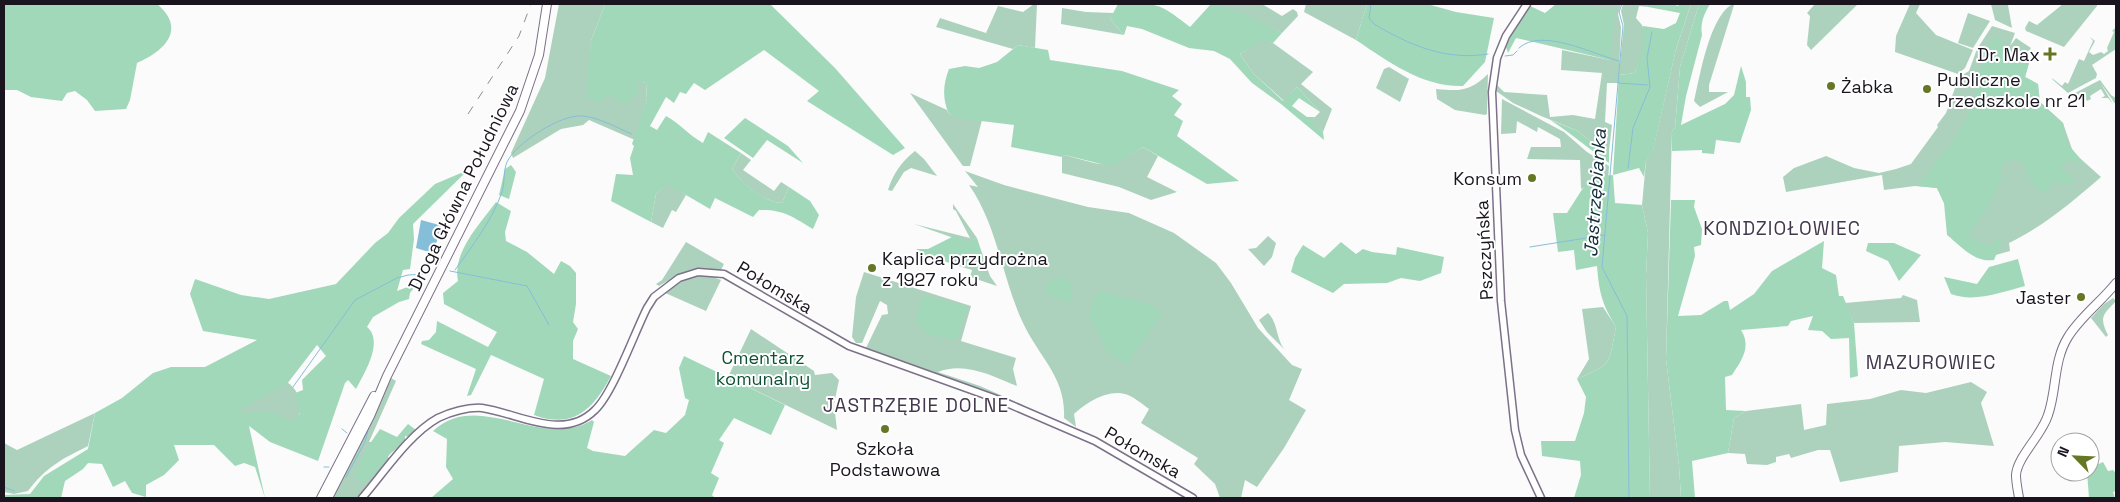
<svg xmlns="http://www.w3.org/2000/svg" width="2120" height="502" font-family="'Space Grotesk',sans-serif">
<rect width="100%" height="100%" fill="#fbfbfb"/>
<g fill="#acd2bd">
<polygon points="559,4 605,4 591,41 590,69 610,95 636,80 646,83 647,99 635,140 589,120 583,125 561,129 513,158 511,153 545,78"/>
<polygon points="1034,4 1037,4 1035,48 1018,45 1013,49 936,27 940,18 986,33 998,6 1023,12"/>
<polygon points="1211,4 1262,4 1282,16 1293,9 1297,12 1298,16 1282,33"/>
<polygon points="1306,4 1367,4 1356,40 1304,12"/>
<path d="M1589,4H1621L1618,14L1621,27L1619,73L1624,25L1621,11L1623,4H1646L1648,7L1639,6L1636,18C1638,21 1642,24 1643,27C1648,40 1639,61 1635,73L1619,75V83H1607L1605,122L1612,125L1609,151H1602L1578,131L1541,116L1513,103L1496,91V84L1504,92L1547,95L1550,117L1573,115L1595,119L1602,73L1561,70L1562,50L1610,60L1603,12L1593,11Z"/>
<polygon points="1691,4 1699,4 1680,67 1675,128 1672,131 1666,359 1679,466 1681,498 1650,498 1646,276 1648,233 1642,205 1646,161 1653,150 1676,49"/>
<polygon points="1815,4 1858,4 1811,50 1807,45 1810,16 1807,13"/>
<polygon points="1910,4 1920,4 1916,13 1936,35 1973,50 1965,68 1958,74 1895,52 1896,36"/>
<polygon points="1991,4 2008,5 2012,28 1995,20"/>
<polygon points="2063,4 2097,4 2097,6 2064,47 2026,31 2025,28 2029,21 2037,25"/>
<path d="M1731,5H1734L1709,85V92H1728L1700,107L1694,101C1700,76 1709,19 1731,5Z"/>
<polygon points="1062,8 1086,12 1114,13 1110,19 1124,35 1061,24"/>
<polygon points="1968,13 1990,21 1973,48 1958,43"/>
<path d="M1992,26L2015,33L2010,46L2016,38L2031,48L2024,58L2029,63L2025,77L2038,84L2040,102L2063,123L2073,152L2101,177C2072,202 2044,226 2009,243L2010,251L1992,256L1980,255L1944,203L1937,188L1915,186L1884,190L1882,175L1786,192L1783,177L1794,168L1826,156L1854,168L1879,173L1896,169L1911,164L1938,127L1937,125L1946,113L1959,77L1969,71L1977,49Z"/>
<polygon points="2116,27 2116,49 2092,65 2097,74 2096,78 2068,93 2053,80 2052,78 2062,86 2065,82 2068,84 2079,59 2084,61 2093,41 2090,37 2095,41 2089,52 2093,55 2101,52 2104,54 2108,51 2107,48 2114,32 2112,31"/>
<polygon points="1263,39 1273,43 1313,72 1301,84 1332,109 1323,132 1310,122 1320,112 1297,87 1284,101 1253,73 1240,54"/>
<polygon points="1389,67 1409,79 1400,102 1376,88 1384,69"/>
<path d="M1488,74L1487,114L1485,115L1455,110L1437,99L1436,89C1461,91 1469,92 1488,74Z"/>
<polygon points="2100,80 2111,95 2116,98 2116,105 2101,84 2113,104 2108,98 2101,98 2105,96 2101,89 2090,96 2091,99 2087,101 2082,93 2073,97 2073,94"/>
<polygon points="910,93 947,110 949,114 982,120 970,166 963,166"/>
<polygon points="1502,99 1564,132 1587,152 1609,166 1608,182 1593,182 1581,189 1580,160 1527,159 1531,147 1561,147 1560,139 1538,127 1537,132 1517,121 1516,133 1501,134"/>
<path d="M1143,147L1158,156L1147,177L1177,192L1151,200L1119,187L1062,173V157L1065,155C1107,166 1105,171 1143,147Z"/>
<path d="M915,151L924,159L937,176L911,168L904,172L892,191L888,190C893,174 901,162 915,151Z"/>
<path d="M741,153L751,160L743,170L774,191L781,182L789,187L782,203C764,202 742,184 732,169Z"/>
<path d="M965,171L1004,185L1088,207L1129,213L1174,233L1216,263L1231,283L1258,328L1292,365L1302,369L1289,400L1306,410L1284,448L1257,487L1245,480L1241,498H1220L1215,484L1194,464L1198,458L1141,423L1149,409C1142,404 1133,396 1125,394C1107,389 1086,403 1074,414L1076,427L1064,418C1066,378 1040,358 1024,325C1002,280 998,226 969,185L978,187Z"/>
<polygon points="667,183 686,195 676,212 672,210 663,228 651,222 656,194"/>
<polygon points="953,204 977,238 968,243 914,224 970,238 956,211 953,209"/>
<polygon points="1268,236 1276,243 1272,257 1264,266 1248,249 1256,248"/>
<path d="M686,242L724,264L721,270C697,268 680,273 659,286L656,284L662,280Z"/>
<polygon points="984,259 990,276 997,286 970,277 972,270 962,267"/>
<path d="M864,272L971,306L961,341L1016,358L1013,369L1017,386C993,376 964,361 938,372L980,386L1023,405V408L865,350L882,315L888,314L887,305L880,301L862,343H856L852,337L856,297Z"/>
<polygon points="708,275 721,280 706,311 663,292 691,276"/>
<polygon points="1903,295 1917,300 1920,322 1854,323 1845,303 1901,298"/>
<path d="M2113,298L2116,301C2103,315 2099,316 2108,335L2106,337L2091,318L2104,304Z"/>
<path d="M1603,307L1616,327C1608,365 1614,363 1577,379L1589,359L1582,309Z"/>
<path d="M1268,313C1278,323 1276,338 1284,349L1267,332L1259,320Z"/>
<polygon points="751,329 814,371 815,375 832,373 839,380 834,404 837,430 728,377"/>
<polygon points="391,378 396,381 369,442 374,442 391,460 357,498 331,498"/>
<path d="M283,380C300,387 307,412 293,425L281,420L211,431L230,412Z"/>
<polygon points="1971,382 1987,392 1981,403 1994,446 1945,442 1899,446 1898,472 1840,482 1830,450 1818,450 1791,458 1789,454 1776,457 1776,462 1767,465 1747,464 1745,454 1728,453 1734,418 1746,411 1801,404 1804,430 1826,425 1827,404 1870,399 1901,390 1926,393"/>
<path d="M95,413L88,446C62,459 46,467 28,491L14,494L4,492V443L17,450Z"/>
</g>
<g fill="#a1d8ba" fill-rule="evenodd">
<path d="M4,4H157C187,29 165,51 137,63L130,100L126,109L95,111L87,100L75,91L67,93L62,101L31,97L17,90H4Z"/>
<path d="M605,4H770L835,68L905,148L893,155L807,101L819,91L764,50L705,90L694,83L686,94L680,92L674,103L666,97L650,126L657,130L666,116C681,124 688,135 703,143L708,132L741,153L732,169C742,184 765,202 782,203L789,187L810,201L819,215L813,229C793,217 783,209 759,210L753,217L715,198L710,209L667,184L656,194L651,222L611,201L616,174L633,175L630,158L634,146L632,144L647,99L646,83L636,81L638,93L625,105L610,95L599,102L586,97L591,41Z"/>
<path d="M1118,4C1159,4 1157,1 1190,27L1211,4L1240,12L1282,33L1273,43L1263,40L1240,54L1253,73L1283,101L1297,87L1320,112L1299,98L1292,106L1307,117H1315L1311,122L1323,132L1324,140L1281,104L1252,83L1230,59L1214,51L1189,48L1142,29L1127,26L1124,35L1110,19Z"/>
<path d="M1367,4H1427L1456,12L1494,18L1485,62L1463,86C1422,87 1389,62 1356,40Z"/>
<polygon points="1556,4 1590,4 1594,10 1615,9 1610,60 1516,38 1508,53 1506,47 1513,31 1530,6 1545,13"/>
<path d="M1646,4H1673L1678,6L1679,4H1691L1676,49L1653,151L1646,161L1644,177L1639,168L1613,175L1615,203L1642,205L1648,233L1646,276L1650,498H1574L1581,475L1580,461L1542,456L1541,441H1575L1584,413L1586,397L1577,379C1614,363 1608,365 1616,327C1602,304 1599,292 1597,266L1576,270L1574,250L1558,252L1553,213H1567L1590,177L1613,175L1619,75L1635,73L1642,49L1643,26L1664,29L1676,23L1680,13L1648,7Z"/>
<path d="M1699,4H1710C1704,14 1700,23 1702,35L1686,96L1681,125L1725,104L1734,95L1741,66L1746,82V97H1750L1751,110L1740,143L1716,140L1714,154L1702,153V150L1672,151V131L1675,128L1680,67Z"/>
<path d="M1994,37H1998L2005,47L2009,44L2012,54L2029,63L2025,77L2038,84L2039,101L2063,123L2067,143L2084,163L2067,161L2060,167L2073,177V184L2051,182L2048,191C2032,193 2029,176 2024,163L2014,159L2001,164V178L1993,198L1970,233L1971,237L1980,243L1993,246L1997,237L2002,241L1994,260C1974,263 1961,246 1947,235L1944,203L1937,188L1918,186L1919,182L1926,176C1943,153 1964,130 1973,102C1981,80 1980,57 1994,37Z"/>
<path d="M1018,45L1048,50L1050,60L1122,71L1179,90L1172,96L1182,104L1174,115L1183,121L1177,136L1239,181L1207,184L1143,147L1117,164L1105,165L1065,155L1062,157L1011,147L1014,125L965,119L949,114C942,99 943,84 949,69L965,66L979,68L997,62Z"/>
<polygon points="745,118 788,146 803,163 767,140 753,158 724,138"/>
<path d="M1550,120L1578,131L1602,151H1609V163C1589,149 1571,133 1550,120Z"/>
<polygon points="511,165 516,172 509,199 499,195 505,169"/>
<path d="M468,170L413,224L414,239L410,269L403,270L397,291L418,283L410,293L409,299L399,302L373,317L367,327C384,341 365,372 356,389L348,380L345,383L318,461L270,442L249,426L265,498L255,467L244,463L235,466L214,445H174L179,460L164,475L146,485V497L132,493L125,481L113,487L102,464L88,463L83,469L65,481L61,498H4V495L30,494L44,476L88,449L95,413L122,398L153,373L171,367H205L257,340L203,331L190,294L195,279L241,295L269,299L336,284L375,243L388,233L399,218L435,184ZM317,345L326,356L302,380L303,390L295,393L300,414L292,422L272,412L242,413L240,409L287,384Z"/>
<path d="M1671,200H1695L1694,207L1702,229L1701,245L1694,247L1695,256L1678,316L1701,315L1724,301H1728L1730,310L1754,294L1772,271L1824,241L1822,268L1836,275L1839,296H1843L1854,323L1858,376L1850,378L1849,338L1831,339L1822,331L1808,330L1813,316L1791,321L1788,326L1741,330C1752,347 1741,361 1732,375L1725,377L1726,410L1746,411L1734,418L1728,453L1692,461L1695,498H1681L1679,466L1666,359Z"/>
<path d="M496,202L511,211L505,232L506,241L527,252L554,274L561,261L570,266L576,273V304L573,322L578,329L573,341V359L611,376C594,408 574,430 534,415L544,379L491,355L471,395L467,396L476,369L421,344L422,341L429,340L436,332L437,321L488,347L497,332L444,304L443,293L458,281C452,252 480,224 496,202Z"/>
<polygon points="954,236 968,242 977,238 984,259 962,267 916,252 917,249 928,249"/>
<polygon points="1341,242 1356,254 1363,249 1372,252 1396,255 1397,247 1444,257 1441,273 1420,281 1401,278 1387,283 1344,284 1333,293 1291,272 1295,258 1303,245 1324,258"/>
<polygon points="1868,243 1894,243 1921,255 1899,281 1888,261 1866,251"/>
<path d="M2018,259L2025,286C2002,292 1974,303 1951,294L1944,277L1977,284L1989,267Z"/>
<polygon points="1067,278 1073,290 1070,303 1046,293 1046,287 1053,279"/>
<polygon points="1098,291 1150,304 1162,314 1132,356 1130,365 1107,352 1089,314"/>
<polygon points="924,295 967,307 957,340 926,334 918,324 918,310"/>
<path d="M684,356L785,405L771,435L734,418L719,440L724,443L711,473L719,478L712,495L715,498H431L453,479L446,467L447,439L433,431C478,388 542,451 592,420L594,422L587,448L593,451L625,456L654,430L666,433L685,415L689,400L685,398L679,368Z"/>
<polygon points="408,424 416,430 409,437 405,436 405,442 390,454 375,474 362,484 354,476 367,448 380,429 397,437"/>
<polygon points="2103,462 2108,471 2113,470 2116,473 2116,491 2113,492 2115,498 2089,498 2087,472 2090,472 2090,468"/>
</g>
<polygon fill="#85bed9" points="421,220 443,226 432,253 416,248"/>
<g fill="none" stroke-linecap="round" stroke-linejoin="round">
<g stroke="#85bed9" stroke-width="1">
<path d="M1371,4L1369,18L1374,24C1409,45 1446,61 1488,54"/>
<polyline points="1622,4 1619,12 1623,26 1602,267 1627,316 1629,498"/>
<path d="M1519,48C1541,27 1593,54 1619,61"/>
<polyline points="1505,56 1513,55 1517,51"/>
<polyline points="1618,83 1648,85"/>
<polyline points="1628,168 1633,128 1650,87 1647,58 1652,32"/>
<polyline points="1530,247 1605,235"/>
<path d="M455,270C472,246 492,221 502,192C505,183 503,171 507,162C516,143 561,114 582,116C599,117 617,128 632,134"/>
<polyline points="450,271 527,286 549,325"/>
<polyline points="293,387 355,300 397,278 408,275 428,274"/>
<polyline points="342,429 347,433"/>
<polyline points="324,467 329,467"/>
<polyline points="346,477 365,442 368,431"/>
<polyline points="4,487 14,491"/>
</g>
<defs>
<g id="minor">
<polyline points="1527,4 1506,36 1497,58 1492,92 1501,301 1515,430 1521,455 1541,498"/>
<path d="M362,498C383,474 409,434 438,418C450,412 468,407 482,408C518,413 563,442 595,410C613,393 634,334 647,308L654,297L679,278L698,272L724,274L849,346L1002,401L1095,441L1193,498"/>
</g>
<g id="major">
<polyline points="321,498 374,396"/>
<polyline points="328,498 370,416 387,376 520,111 539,55 547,4"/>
<path d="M2019,498C2018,491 2016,483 2016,475C2017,457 2042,435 2048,415C2057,390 2053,361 2068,337C2080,317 2101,302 2116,283"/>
</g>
</defs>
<use href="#minor" stroke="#7d7189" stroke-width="9"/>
<use href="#major" stroke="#7d7189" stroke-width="10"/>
<use href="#minor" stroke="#fff" stroke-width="6"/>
<use href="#major" stroke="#fff" stroke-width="8"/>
<polyline stroke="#8e8c90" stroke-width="1" stroke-dasharray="9 9" stroke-linecap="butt" points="468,114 519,36 531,4"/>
</g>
<g fill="#657624" stroke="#fff" stroke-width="2">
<path d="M2047.5 46.5h5v5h5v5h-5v5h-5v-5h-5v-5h5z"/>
<circle cx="1831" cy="86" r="5"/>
<circle cx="1927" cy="89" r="5"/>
<circle cx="1532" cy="178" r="5"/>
<circle cx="872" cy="268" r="5"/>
<circle cx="2081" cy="297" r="5"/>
<circle cx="885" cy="429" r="5"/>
</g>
<g text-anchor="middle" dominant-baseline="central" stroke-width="4" stroke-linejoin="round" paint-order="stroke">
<g font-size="18" fill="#19141d" stroke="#fff" text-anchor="end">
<text x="2040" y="54">Dr. Max</text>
<text x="1937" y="79" text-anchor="start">Publiczne<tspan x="1937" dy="21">Przedszkole nr 21</tspan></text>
<text x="1841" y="86" text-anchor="start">Żabka</text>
<text x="1522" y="178">Konsum</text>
<text x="882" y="258" text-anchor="start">Kaplica przydrożna<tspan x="882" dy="21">z 1927 roku</tspan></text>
<text x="2071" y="297">Jaster</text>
<text x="885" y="448" text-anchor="middle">Szkoła<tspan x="885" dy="21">Podstawowa</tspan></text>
</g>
<g font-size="18" fill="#19141d" stroke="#fff">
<text transform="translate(463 187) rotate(-64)">Droga Główna Południowa</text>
<text transform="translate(1484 250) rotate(-93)">Pszczyńska</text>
<text transform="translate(775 287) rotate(31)">Połomska</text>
<text transform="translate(1143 452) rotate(30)">Połomska</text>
</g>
<g font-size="18" fill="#0c5035" stroke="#fff">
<text x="763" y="357">Cmentarz<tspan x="763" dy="21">komunalny</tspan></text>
</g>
<g font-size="19" font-style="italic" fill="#122e3a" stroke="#fff">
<text transform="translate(1595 193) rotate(-86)">Jastrzębianka</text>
</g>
<g font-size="19" letter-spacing="1" fill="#42374c" stroke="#fff">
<text x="1782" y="228">KONDZIOŁOWIEC</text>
<text x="1931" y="362">MAZUROWIEC</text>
<text x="916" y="405">JASTRZĘBIE DOLNE</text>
</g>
</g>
<rect width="2120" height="502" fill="none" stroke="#19141d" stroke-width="10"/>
<g transform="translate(2075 457) rotate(294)"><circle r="24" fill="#ffffff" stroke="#a3a1a5"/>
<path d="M0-4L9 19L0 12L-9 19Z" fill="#657624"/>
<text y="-8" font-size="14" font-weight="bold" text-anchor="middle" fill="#19141d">N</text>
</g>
</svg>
